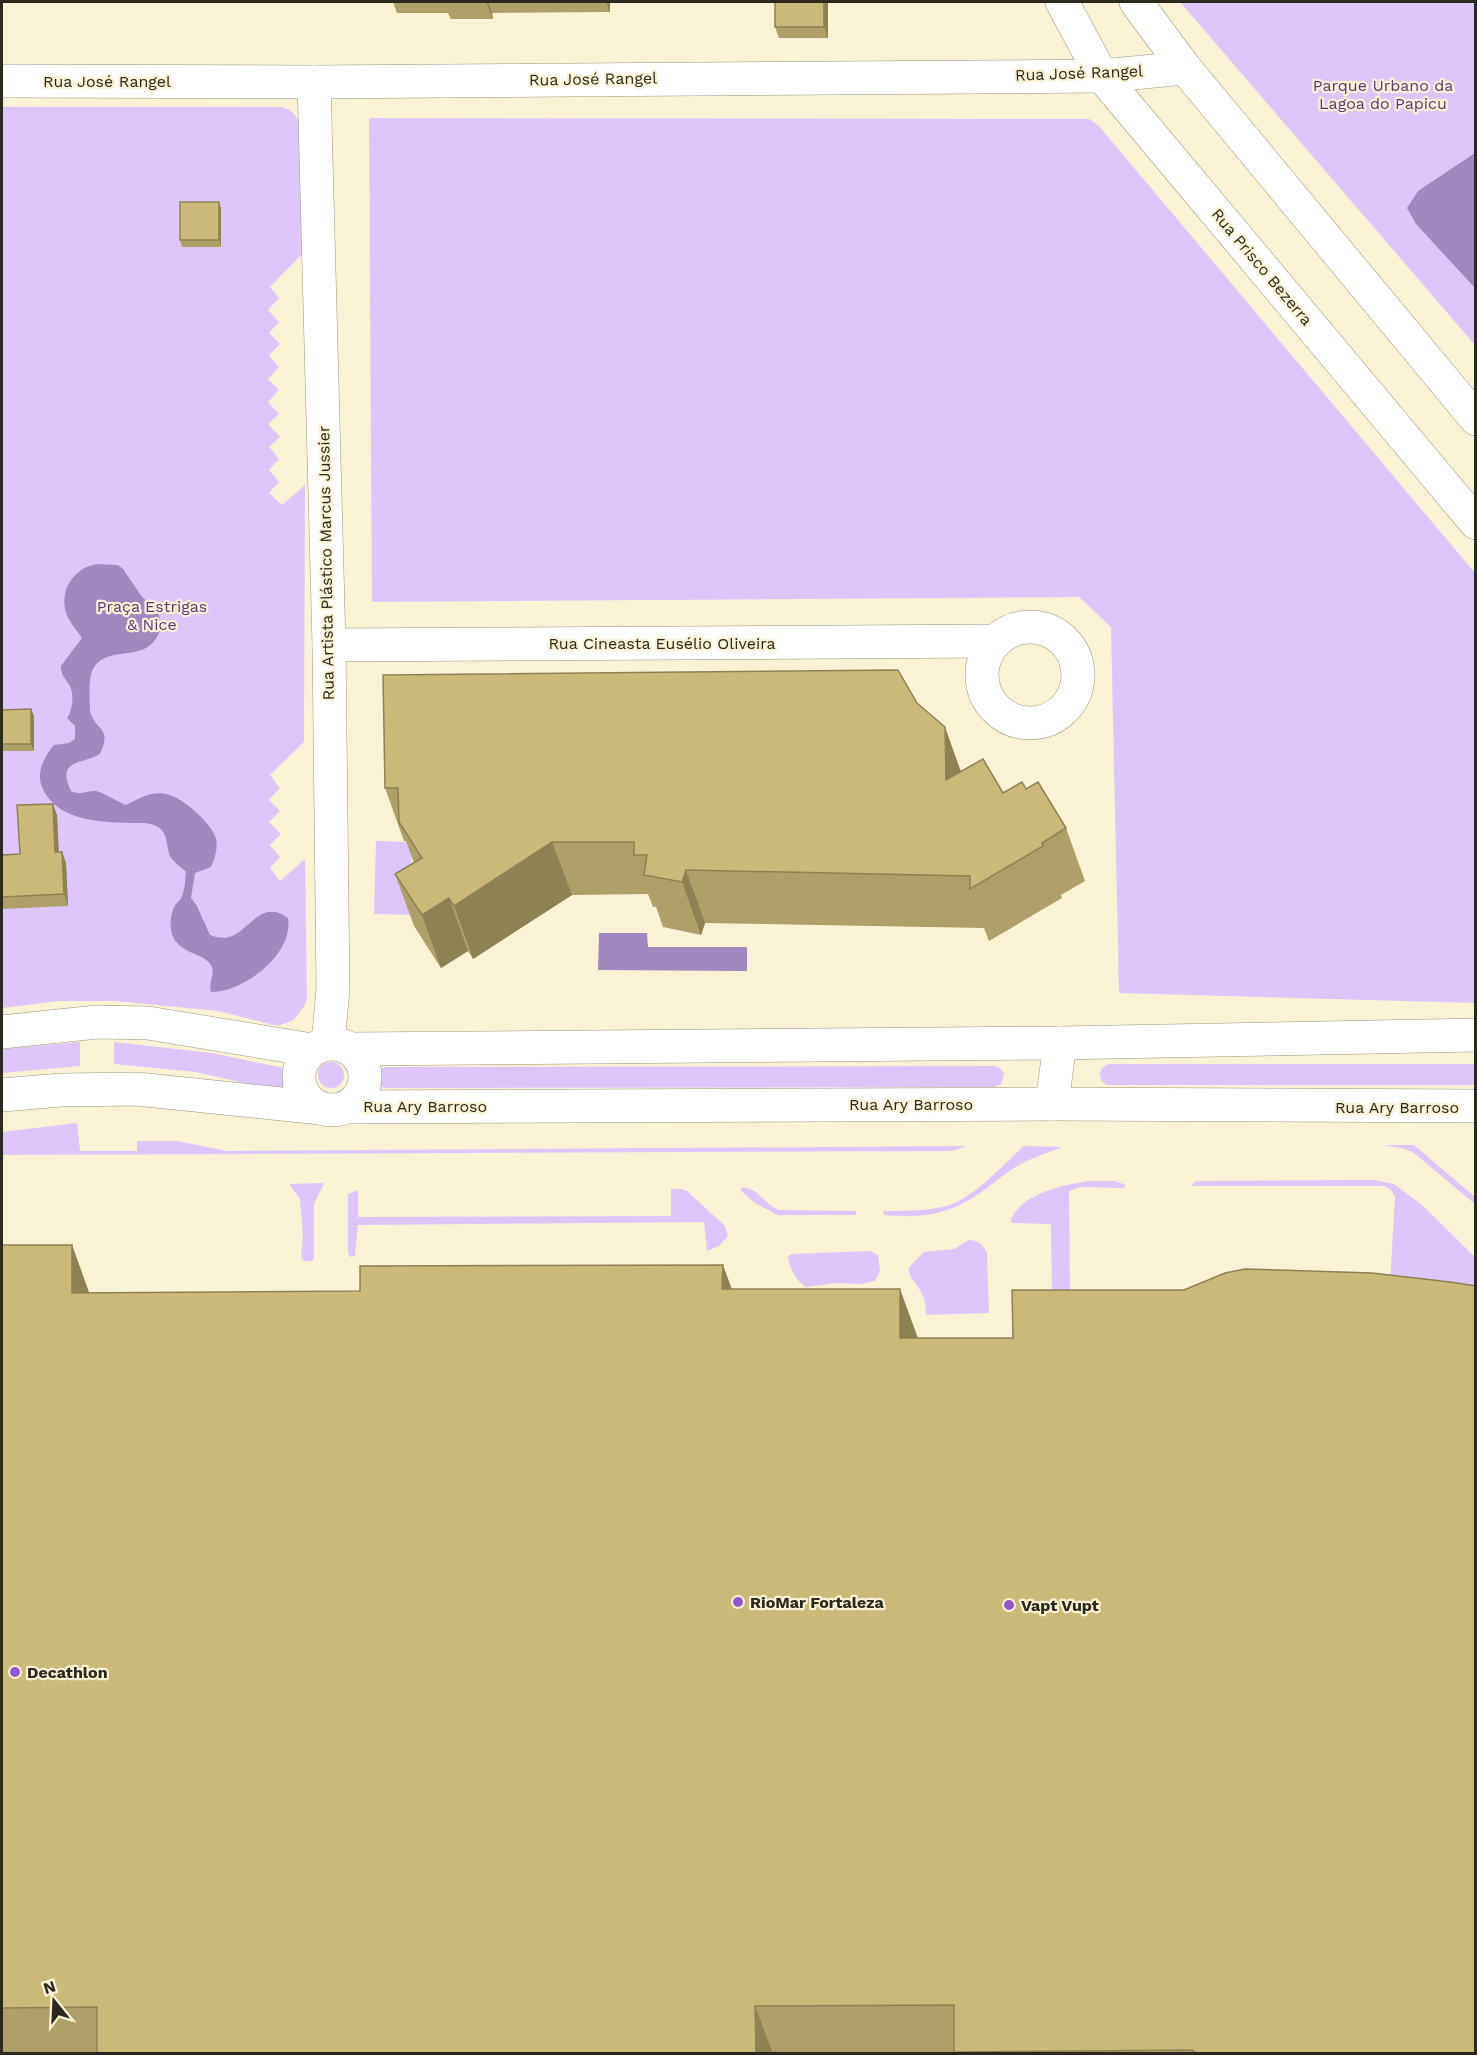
<svg xmlns="http://www.w3.org/2000/svg" width="1477" height="2055" font-family="'Work Sans',sans-serif">
<rect width="100%" height="100%" fill="#faf2d5"/>
<g fill="#dec6fb">
<polygon points="1180,2 1475,2 1475,345"/>
<polygon points="2,107 282,107 290,110 299,120 303,253 270,287 279,298 268,310 279,322 269,333 280,344 269,355 279,367 268,379 279,390 268,402 279,414 268,424 280,437 269,447 279,459 269,470 279,482 269,493 282,505 305,485 304,742 270,775 280,788 269,800 280,811 269,822 281,834 270,845 280,857 270,868 280,881 305,859 307,997 305,1005 294,1020 278,1026 218,1011 115,1001 59,1001 2,1008"/>
<polygon points="369,118 1089,119 1098,125 1475,573 1475,1003 1119,993 1111,627 1079,597 372,602"/>
<polygon points="376,841 412,842 411,915 374,914"/>
<polygon points="80,1042 80,1066 2,1073 2,1049"/>
<polygon points="114,1042 212,1053 284,1068 289,1073 290,1081 285,1088 274,1090 196,1072 114,1064"/>
<circle cx="331" cy="1075" r="13"/>
<path d="M1109,1064H1475V1085H1106C1097,1078 1098,1068 1109,1064Z"/>
<polygon points="993,1066 1000,1068 1004,1074 1001,1084 994,1087 386,1088 378,1086 375,1080 378,1070 385,1067"/>
<polygon points="77,1123 80,1151 137,1151 137,1141 177,1141 227,1151 967,1146 952,1151 2,1155 2,1132"/>
<polygon points="1383,1145 1414,1145 1475,1197 1475,1204 1414,1153 1405,1149"/>
<path d="M1024,1146L1062,1147C1048,1153 1033,1157 1019,1165C1003,1174 989,1188 974,1197C944,1216 918,1218 884,1215L883,1211H885C904,1211 924,1211 942,1207C972,1201 1001,1166 1024,1146Z"/>
<polygon points="1375,1180 1394,1184 1421,1204 1475,1257 1475,1335 1389,1302 1395,1197 1391,1190 1384,1186 1192,1186 1194,1182 1200,1181"/>
<path d="M1088,1181H1115L1126,1185L1123,1188L1080,1187L1069,1191L1070,1298H1052L1051,1224L1012,1223L1011,1219C1023,1193 1063,1185 1088,1181Z"/>
<polygon points="324,1183 314,1204 314,1259 311,1261 304,1261 301,1256 303,1234 300,1199 289,1184"/>
<path d="M743,1187C759,1189 765,1205 779,1210L855,1211L857,1215H778L755,1203L740,1190Z"/>
<polygon points="671,1189 682,1189 687,1191 725,1226 728,1236 719,1246 707,1251 704,1222 358,1225 355,1256 351,1257 348,1254 348,1194 358,1190 358,1217 671,1216"/>
<path d="M969,1240C979,1240 983,1245 987,1253L989,1313L926,1315C926,1306 925,1298 920,1290C915,1281 908,1278 909,1267L924,1252L954,1249Z"/>
<path d="M870,1251L878,1255L880,1271L875,1281L860,1284L836,1283L806,1287C797,1282 788,1266 788,1256L792,1254Z"/>
</g>
<g fill="#a288bf">
<polygon points="1475,153 1475,288 1416,224 1407,208 1418,191"/>
<path d="M97,564L118,565L123,569L142,597L157,609L162,626C159,633 156,641 149,646C134,658 104,648 93,669C88,678 90,701 90,712C97,732 112,727 100,754C81,765 56,759 71,791C81,796 85,791 95,791C101,791 118,802 126,805C139,799 150,791 166,794C181,796 213,824 216,839C218,849 215,858 211,867L195,873L191,898L197,906L210,935C216,937 222,939 229,937C250,931 261,898 288,918C294,954 244,992 211,992C208,982 216,974 211,965C206,956 191,954 183,948C169,939 168,922 174,907C176,903 181,900 182,896C185,890 185,879 186,872C181,867 173,862 170,856C166,846 168,833 158,827C150,822 140,823 131,823C100,822 56,821 42,787C36,772 44,757 54,745L69,743L75,739V726L67,718C72,712 74,697 71,689C68,680 60,676 61,666L82,638C78,632 72,625 68,618C57,594 72,568 97,564Z"/>
<polygon points="599,933 647,933 648,947 747,947 747,971 598,970"/>
</g>
<g fill="none" stroke-linecap="round" stroke-linejoin="round">
<defs>
<g id="street">
<polyline points="2,81 314,82 1102,76 1185,68"/>
<polyline points="314,82 329,645 333,989 328,1044"/>
<circle cx="1030" cy="675" r="48"/>
<polyline points="329,645 995,641"/>
<polyline points="2,1032 97,1022 148,1023 312,1050"/>
<circle cx="332" cy="1077" r="33"/>
<polyline points="351,1049 1060,1043 1476,1035"/>
<polyline points="2,1095 61,1090 137,1089 321,1108"/>
<polyline points="1052,1104 1060,1043"/>
<polyline points="347,1107 1052,1104 1476,1106"/>
</g>
<g id="secondary">
<polyline points="1062,2 1102,76 1476,523"/>
<polyline points="1136,2 1185,68 1476,419"/>
</g>
</defs>
<use href="#street" stroke="#9d957a" stroke-width="34"/>
<use href="#secondary" stroke="#9d957a" stroke-width="34"/>
<use href="#street" stroke="#fff" stroke-width="33"/>
<use href="#secondary" stroke="#fff" stroke-width="33"/>
</g>
<g fill="#af9f69">
<polygon points="393,2 610,2 610,12 492,13 493,19 451,19 448,13 397,13"/>
<polygon points="775,2 828,2 828,38 779,38 775,27"/>
<polygon points="219,202 221,209 221,247 182,247 180,240"/>
<polygon points="917,703 961,771 1003,793 1026,789 1066,828 1085,881 1061,895 1062,898 989,941 984,928 705,923 701,935 663,927 656,907 653,907 648,894 572,895 473,959 468,951 441,968 414,926 395,874 414,863 406,841 404,841 385,788"/>
<polygon points="31,709 34,716 34,751 2,751 2,710"/>
<polygon points="57,815 59,852 62,852 66,863 68,906 2,909 2,855 20,854"/>
<polygon points="2,1245 72,1245 89,1293 732,1289 918,1338 1013,1338 1184,1290 1476,1286 1476,2054 2,2054"/>
</g>
<g fill="#8e8255">
<polygon points="486,2 488,2 492,13 493,19"/>
<polygon points="606,2 610,2 610,12"/>
<polygon points="824,2 828,2 828,38 824,27"/>
<polygon points="219,202 221,209 221,247 219,240"/>
<polygon points="31,709 34,716 34,751 31,744"/>
<polygon points="945,727 964,780 946,780"/>
<polygon points="53,804 57,815 59,863 55,852"/>
<polygon points="552,842 572,895 473,959 454,906"/>
<polygon points="62,852 66,863 68,906 64,894"/>
<polygon points="686,870 705,923 701,935 682,882"/>
<polygon points="449,898 468,951 441,968 422,915"/>
<polygon points="72,1245 91,1298 72,1293"/>
<polygon points="723,1265 742,1317 722,1289"/>
<polygon points="900,1289 919,1341 900,1338"/>
<polygon points="755,2006 773,2054 756,2054"/>
</g>
<g fill="#cbb97a" stroke="#8e8255" stroke-width="1.5">
<rect x="775" y="2" width="49" height="25"/>
<rect x="180" y="202" width="39" height="38"/>
<polygon points="898,670 917,703 945,727 946,780 983,759 1003,793 1022,782 1026,789 1038,782 1066,828 1042,843 1043,846 970,889 970,876 686,870 682,882 644,875 647,855 634,855 634,842 552,842 454,906 449,898 422,915 395,874 422,858 399,822 398,788 385,788 383,675"/>
<polygon points="31,709 31,744 2,744 2,710"/>
<polygon points="53,804 55,852 62,852 64,894 2,897 2,855 20,854 17,805"/>
<polygon points="2,1245 72,1245 72,1293 360,1291 360,1266 723,1265 722,1289 900,1289 900,1338 1013,1338 1012,1290 1184,1290 1225,1273 1245,1269 1372,1273 1450,1282 1476,1286 1476,2052 1465,2054 1198,2054 1192,2050 954,2052 954,2005 755,2006 756,2054 97,2054 97,2007 2,2008"/>
</g>
<g fill="#9457cd" stroke="#faf2d5" stroke-width="2">
<circle cx="738" cy="1602" r="6"/>
<circle cx="1009" cy="1605" r="6"/>
<circle cx="15" cy="1672" r="6"/>
</g>
<g text-anchor="middle" dominant-baseline="central" stroke-width="4.5" stroke-linejoin="round" paint-order="stroke">
<g font-size="16" fill="#2c291e" stroke="#faf2d5">
<text transform="translate(1079 73) rotate(-2)">Rua José Rangel</text>
<text transform="translate(593 79) rotate(-1)">Rua José Rangel</text>
<text x="107" y="81">Rua José Rangel</text>
<text transform="translate(1262 267) rotate(50)">Rua Prisco Bezerra</text>
<text transform="translate(326 563) rotate(-91)">Rua Artista Plástico Marcus Jussier</text>
<text x="662" y="643">Rua Cineasta Eusélio Oliveira</text>
<text x="911" y="1104">Rua Ary Barroso</text>
<text x="425" y="1106">Rua Ary Barroso</text>
<text x="1397" y="1107">Rua Ary Barroso</text>
</g>
<g font-size="16" fill="#5b387d" stroke="#faf2d5">
<text x="1383" y="85">Parque Urbano da<tspan x="1383" dy="18">Lagoa do Papicu</tspan></text>
<text x="152" y="606">Praça Estrigas<tspan x="152" dy="18">&amp; Nice</tspan></text>
</g>
<g font-size="16" font-weight="bold" fill="#2c291e" stroke="#faf2d5" text-anchor="start">
<text x="750" y="1602">RioMar Fortaleza</text>
<text x="1021" y="1605">Vapt Vupt</text>
<text x="27" y="1672">Decathlon</text>
</g>
</g>
<rect width="1477" height="2055" fill="none" stroke="#2c291e" stroke-width="6"/>
<g transform="translate(54 2001) rotate(342)" stroke="#faf2d5" stroke-width="4.5" paint-order="stroke">
<path d="M0-4.5L10 22L0 15L-10 22Z" fill="#2c291e"/>
<text y="-9" font-size="16" font-weight="bold" text-anchor="middle" fill="#2c291e">N</text>
</g>
</svg>
